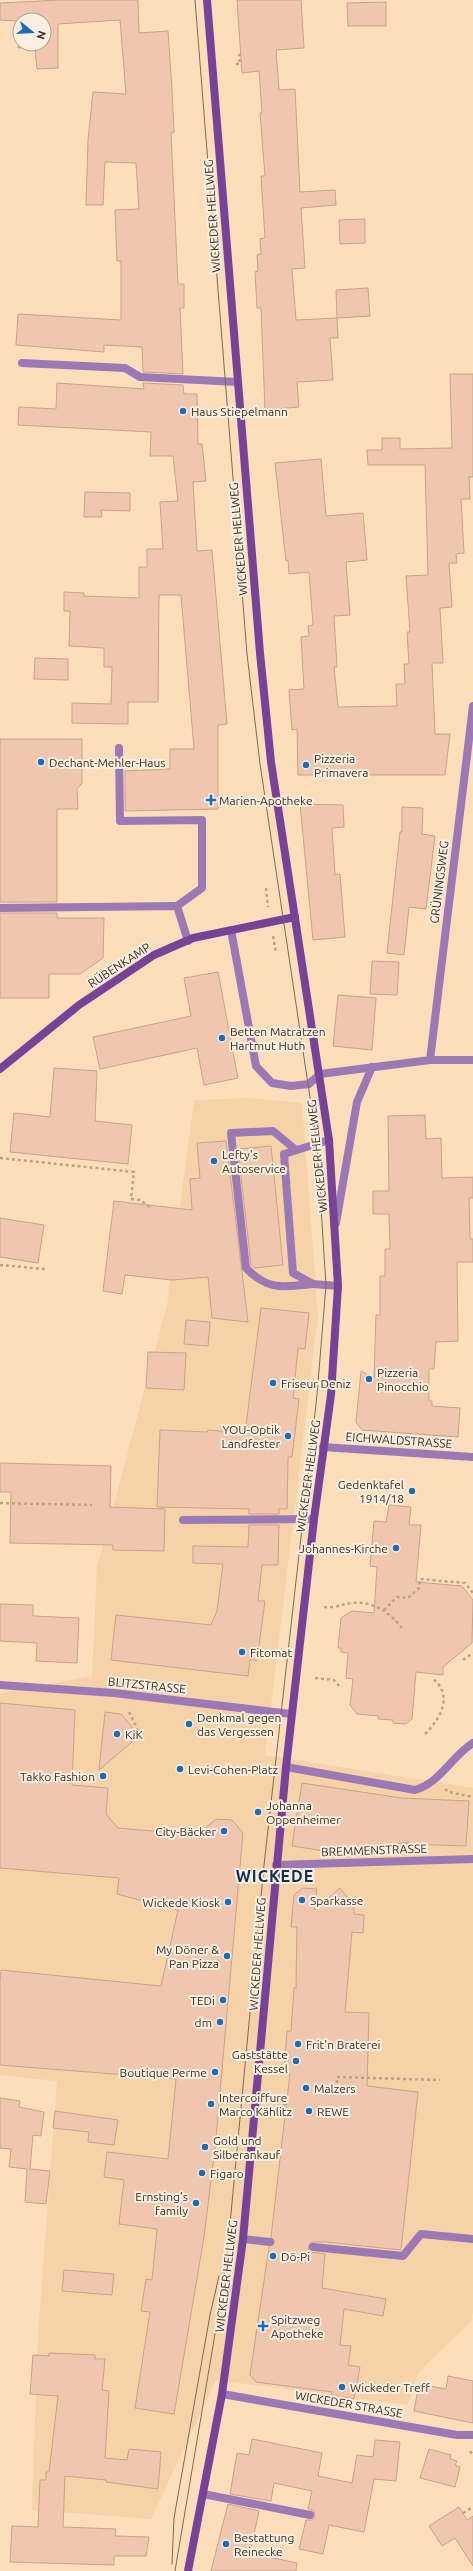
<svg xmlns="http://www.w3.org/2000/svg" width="473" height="2571" font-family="Ubuntu,sans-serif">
<rect width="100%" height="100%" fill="#fddeba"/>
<polygon fill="#f6d2a8" points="249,1098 302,1103 318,1316 265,1755 473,1788 473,2311 471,2321 418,2373 408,2405 216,2380 151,2519 32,2510 38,2334 57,2081 0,2075 0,1693 92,1676 97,1568 167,1305 194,1100"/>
<g fill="#f0c6ae" stroke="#caa18a" fill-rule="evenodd">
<path d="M60,0H138L139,33L168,31L172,89L174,132L171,133L178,284H184V308H180L183,374L143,372L142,347L104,345V352L16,345L18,314L121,320V261H117L115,210L139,209L136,163L105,162L103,205H86L88,140L93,92L126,94L120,20L58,24V68L37,69L35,47L18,48V21L0,20V3ZM20,20H44V44H20Z"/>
<polygon points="237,0 301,0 304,48 276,50 279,90 295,89 300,192 335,190 336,205 301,208 305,268 292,269 296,320 337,318 338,338 330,338 333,380 297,382 299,407 265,410 261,308 257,308 255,272 258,271 257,255 261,254 260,239 265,238 261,176 265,176 260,113 262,113 259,71 242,73"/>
<polygon points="386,2 386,26 348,26 347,3"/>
<polygon points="365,219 365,243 340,244 339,220"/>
<polygon points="368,288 370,316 337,318 336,290"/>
<polygon points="450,374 473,374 473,477 469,477 470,499 461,499 464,553 456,554 457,563 449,563 452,607 440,608 443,663 432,663 435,734 450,734 445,775 298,775 297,729 292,730 289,690 304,689 301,637 309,636 308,626 313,625 309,572 289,574 288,560 286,561 275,463 321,459 326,516 363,513 367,560 346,562 350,615 334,616 337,667 334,667 338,707 397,706 396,684 405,684 404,664 409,664 407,632 410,632 406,576 428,575 425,465 368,465 367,450 382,450 382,438 400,438 400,449 452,448"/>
<polygon points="57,383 144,389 143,383 183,385 184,394 197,394 198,444 202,444 206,481 193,482 197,551 212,550 227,724 218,725 218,809 125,811 125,771 170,769 170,749 194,749 181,595 159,595 158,702 128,702 128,724 72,723 72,703 111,704 112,667 104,667 104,648 69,646 70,611 64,611 64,592 84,593 84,596 139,598 139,567 147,567 147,549 163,549 160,502 178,501 173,456 150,456 151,432 18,425 19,407 56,409"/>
<polygon points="85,492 130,493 130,511 101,510 102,517 84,517"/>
<polygon points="35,658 68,659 68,680 34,679"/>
<polygon points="0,739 82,739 82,783 77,789 78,809 57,809 57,902 0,902"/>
<polygon points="300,804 343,805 344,827 332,828 335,875 340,874 345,937 313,940"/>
<polygon points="402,807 423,808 422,834 435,836 426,909 409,907 404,955 387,953 400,832 402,832"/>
<polygon points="0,913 57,913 57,918 104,918 103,958 80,974 49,974 49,998 0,998"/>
<polygon points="372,961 399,962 397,995 370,994"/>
<polygon points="218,972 238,1078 204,1085 197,1048 100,1069 93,1037 191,1016 184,978"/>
<polygon points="338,995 376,998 372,1050 333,1046"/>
<polygon points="54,1068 97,1071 95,1121 132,1125 128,1164 10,1152 14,1113 50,1117"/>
<polygon points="425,1115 426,1139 441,1138 442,1178 473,1177 473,1198 469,1198 470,1239 473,1239 473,1262 457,1262 458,1341 436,1342 434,1369 429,1369 429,1401 432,1401 432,1406 460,1408 458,1437 362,1430 356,1422 361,1371 374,1378 376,1315 380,1315 380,1276 385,1276 385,1249 390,1249 389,1214 373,1214 373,1191 389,1191 388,1116"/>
<polygon points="226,1141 248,1322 212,1318 208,1277 172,1280 125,1275 122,1294 103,1291 114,1201 192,1210 190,1179 200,1178 197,1143"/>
<polygon points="271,1146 283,1265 254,1268 251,1265 238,1149"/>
<polygon points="0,1218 44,1225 38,1263 0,1257"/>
<polygon points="261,1308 309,1313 305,1349 298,1348 293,1398 299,1399 292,1457 288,1457 287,1509 279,1509 279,1514 249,1514 249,1509 157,1507 160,1430 207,1432 208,1430 245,1433"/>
<polygon points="186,1320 210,1322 208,1346 184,1344"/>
<polygon points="148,1352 186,1353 184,1390 146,1388"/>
<polygon points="0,1463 111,1466 110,1507 165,1509 164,1551 113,1550 113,1545 10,1543 11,1492 0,1492"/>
<polygon points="389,1505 411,1507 409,1525 421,1525 416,1582 462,1586 473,1600 472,1643 443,1667 443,1675 416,1672 412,1719 406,1724 393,1723 393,1720 378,1719 379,1716 357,1714 350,1705 353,1679 346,1678 348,1653 341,1652 341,1648 338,1648 341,1618 352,1611 374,1613 377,1567 370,1566 374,1521 386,1522"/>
<polygon points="249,1525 279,1525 278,1565 262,1565 258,1601 265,1601 257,1660 250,1660 248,1676 111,1660 116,1615 211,1625 217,1611 223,1564 193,1563 193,1546 248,1547"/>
<polygon points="0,1604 33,1605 33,1616 79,1618 77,1663 36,1661 37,1643 0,1641"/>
<polygon points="0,1703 75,1710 72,1785 108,1788 106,1814 118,1828 197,1835 216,1819 232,1820 243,1833 215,2149 204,2237 174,2414 135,2408 150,2312 141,2311 146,2279 152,2280 157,2229 119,2224 124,2180 104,2177 107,2152 168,2159 176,2079 0,2065 0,1982 1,1970 161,1986 178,1910 117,1894 119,1878 0,1868"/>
<polygon points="105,1712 121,1714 132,1727 132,1742 99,1770"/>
<polygon points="302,1783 401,1798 469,1801 466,1846 406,1844 409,1842 361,1850 324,1851 292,1846"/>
<polygon points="303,1888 317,1889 314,1910 340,1888 354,1906 354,1914 364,1915 363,1933 352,1932 345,2012 369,2013 367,2086 418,2092 401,2250 326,2242 311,2242 308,2246 310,2252 325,2254 322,2288 386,2299 383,2316 344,2309 340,2345 351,2346 348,2365 360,2367 354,2399 332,2395 332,2392 256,2382 250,2375 269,2247 275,2242 271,2237 290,2073 284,2073 287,2031 291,2031 294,1988 296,1988 297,1927 291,1927 294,1895"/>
<polygon points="0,2098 20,2101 19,2107 44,2112 41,2136 33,2135 30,2169 50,2171 46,2204 25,2202 27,2169 9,2167 11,2149 0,2148"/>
<polygon points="55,2111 118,2120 114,2145 88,2142 89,2132 53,2128"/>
<polygon points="64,2270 114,2274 112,2295 62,2291"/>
<polygon points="49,2353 95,2355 95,2359 105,2359 102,2390 109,2391 105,2458 127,2460 129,2449 161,2452 158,2489 106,2482 106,2480 65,2476 63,2527 116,2529 115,2536 149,2537 146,2556 114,2556 114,2565 10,2562 12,2526 38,2527 40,2480 46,2480 46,2472 49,2472 58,2396 30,2394 33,2355 49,2356"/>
<polygon points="448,2376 473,2381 473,2423 414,2411 419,2384 446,2389"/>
<polygon points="252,2439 322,2453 318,2476 352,2483 357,2455 373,2457 375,2440 400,2442 396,2481 374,2479 364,2532 329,2525 323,2554 299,2549 306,2520 312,2520 315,2516 314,2511 308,2509 312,2491 274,2483 271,2501 230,2494 237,2453 249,2455"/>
<polygon points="429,2449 451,2455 450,2459 457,2461 455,2465 460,2467 455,2487 420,2478"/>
<polygon points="228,2504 259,2511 250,2553 297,2563 296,2571 211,2571"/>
<polygon points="459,2507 467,2520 473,2516 473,2566 455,2538 442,2546 429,2526"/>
</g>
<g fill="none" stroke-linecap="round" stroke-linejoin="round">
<g stroke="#bba386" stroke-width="2.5" stroke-dasharray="3 3" stroke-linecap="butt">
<polyline points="236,64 240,64 239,55 241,55"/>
<polyline points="266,888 268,907"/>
<polyline points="273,936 276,953"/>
<polyline points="0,1158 134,1172 131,1199 140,1200 150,1207"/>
<polyline points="0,1265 45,1269"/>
<polyline points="0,1503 92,1505"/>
<path d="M324,1607C338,1608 341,1604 352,1603C374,1601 389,1612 402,1628"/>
<polyline points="384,1610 397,1597 408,1598 419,1588 420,1579 465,1583 473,1593"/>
<polyline points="463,1660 473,1653"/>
<polyline points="315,1678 334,1680 340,1687"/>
<polyline points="129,1712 140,1734 140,1739"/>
<path d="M425,1734C441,1718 454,1695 432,1678"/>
<polyline points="445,1789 449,1792 473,1797"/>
<polyline points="337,2083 337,2077 440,2080"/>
<polyline points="277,2103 286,2104"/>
<polyline points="470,2451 473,2455"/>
<polyline points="463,2513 473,2507"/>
</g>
<g stroke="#9c79b4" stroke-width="8">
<polyline points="22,363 125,368 140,377 237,382"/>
<polyline points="119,748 120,821 202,820 202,888 177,906"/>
<polyline points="0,908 177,906 188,941"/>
<polyline points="329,1140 284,1154 293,1273 313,1284 338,1286"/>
<path d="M296,1150L273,1131L231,1133L246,1268C268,1291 284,1287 313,1284"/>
<polyline points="183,1520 314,1519"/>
<path d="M286,1767L415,1790C440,1783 452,1756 473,1743"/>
<polyline points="243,2239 270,2242"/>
<polyline points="313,2247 403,2256 421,2234 473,2239"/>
<polyline points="203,2494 310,2515"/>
</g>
<g stroke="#9c79b4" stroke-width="8">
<polyline points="231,930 256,1066 272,1083 291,1086 309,1084 320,1074 430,1060 473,1060"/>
<polyline points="430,1060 473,706"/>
<polyline points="336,1223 357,1102 372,1067"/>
<polyline points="323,1447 473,1457"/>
<polyline points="0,1685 114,1693 291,1714"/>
<polyline points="276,1865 473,1859"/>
<polyline points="222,2394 457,2435 473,2435"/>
</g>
<g stroke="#794299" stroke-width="8">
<polyline points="0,1069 79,1005 154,955 193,938 295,917"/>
<polyline points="188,2571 222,2394 243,2239 286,1767 314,1519 331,1395 338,1286 329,1140 271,762 260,653 207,0"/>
</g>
<g stroke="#7d6a55" stroke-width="1">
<polyline points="172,2564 174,2518 210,2315 219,2276"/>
<polyline points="175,2571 218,2316 228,2245 264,1865 317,1395 326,1285 317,1144 260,764 247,654 195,0"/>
</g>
</g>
<g fill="#186ebc" stroke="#fbefe1" stroke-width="1.5">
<circle cx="183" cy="411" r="4"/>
<circle cx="41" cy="762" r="4"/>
<circle cx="306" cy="765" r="4"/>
<path d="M209 794h4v4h4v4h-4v4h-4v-4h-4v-4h4z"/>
<circle cx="222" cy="1038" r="4"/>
<circle cx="214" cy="1161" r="4"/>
<circle cx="369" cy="1379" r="4"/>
<circle cx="273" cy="1383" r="4"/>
<circle cx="288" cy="1436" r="4"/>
<circle cx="412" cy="1491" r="4"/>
<circle cx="396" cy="1548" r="4"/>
<circle cx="242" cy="1652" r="4"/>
<circle cx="189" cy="1724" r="4"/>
<circle cx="117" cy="1734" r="4"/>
<circle cx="180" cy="1769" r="4"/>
<circle cx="103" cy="1776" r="4"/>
<circle cx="258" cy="1812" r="4"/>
<circle cx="224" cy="1831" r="4"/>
<circle cx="302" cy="1900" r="4"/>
<circle cx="228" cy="1902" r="4"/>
<circle cx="227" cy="1956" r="4"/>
<circle cx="223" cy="2000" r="4"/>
<circle cx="220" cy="2022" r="4"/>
<circle cx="298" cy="2044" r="4"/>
<circle cx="296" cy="2061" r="4"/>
<circle cx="215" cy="2072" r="4"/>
<circle cx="306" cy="2088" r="4"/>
<circle cx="211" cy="2104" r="4"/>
<circle cx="309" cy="2111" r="4"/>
<circle cx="205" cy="2147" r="4"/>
<circle cx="202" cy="2173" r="4"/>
<circle cx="196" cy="2203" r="4"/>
<circle cx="273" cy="2256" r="4"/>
<path d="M261 2320h4v4h4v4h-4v4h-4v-4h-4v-4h4z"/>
<circle cx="342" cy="2387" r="4"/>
<circle cx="226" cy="2544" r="4"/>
</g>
<g text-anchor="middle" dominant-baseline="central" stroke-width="4" stroke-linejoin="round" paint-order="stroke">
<g font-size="12" fill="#3c3022" stroke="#fbefe1">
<text transform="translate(212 216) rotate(-94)">WICKEDER HELLWEG</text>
<text transform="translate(238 539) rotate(-95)">WICKEDER HELLWEG</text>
<text transform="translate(439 882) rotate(-83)">GRÜNINGSWEG</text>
<text transform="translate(119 965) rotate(-33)">RÜBENKAMP</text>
<text transform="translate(317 1156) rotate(-96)">WICKEDER HELLWEG</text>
<text transform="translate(399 1440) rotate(4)">EICHWALDSTRASSE</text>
<text transform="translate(308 1476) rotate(-82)">WICKEDER HELLWEG</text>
<text transform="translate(147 1685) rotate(6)">BLITZSTRASSE</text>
<text transform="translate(374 1850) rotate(-2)">BREMMENSTRASSE</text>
<text transform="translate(257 1954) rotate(-86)">WICKEDER HELLWEG</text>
<text transform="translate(226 2276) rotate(-83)">WICKEDER HELLWEG</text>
<text transform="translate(349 2404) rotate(10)">WICKEDER STRASSE</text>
</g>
<g font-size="12" fill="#3c3022" stroke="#fbefe1" text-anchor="start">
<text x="191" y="411">Haus Stiepelmann</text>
<text x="314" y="758">Pizzeria<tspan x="314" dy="14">Primavera</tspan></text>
<text x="49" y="762">Dechant-Mehler-Haus</text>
<text x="219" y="800">Marien-Apotheke</text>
<text x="230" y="1031">Betten Matratzen<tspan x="230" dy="14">Hartmut Huth</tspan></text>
<text x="222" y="1154">Lefty's<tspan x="222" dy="14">Autoservice</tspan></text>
<text x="377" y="1372">Pizzeria<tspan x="377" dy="14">Pinocchio</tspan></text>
<text x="281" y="1383">Friseur Deniz</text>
<text x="280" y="1429" text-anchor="end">YOU-Optik<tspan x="280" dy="14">Landfester</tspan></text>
<text x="404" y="1484" text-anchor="end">Gedenktafel<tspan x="404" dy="14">1914/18</tspan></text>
<text x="388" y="1548" text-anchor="end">Johannes-Kirche</text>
<text x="250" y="1652">Fitomat</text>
<text x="197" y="1717">Denkmal gegen<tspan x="197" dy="14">das Vergessen</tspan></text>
<text x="125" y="1734">KiK</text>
<text x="188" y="1769">Levi-Cohen-Platz</text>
<text x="95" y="1776" text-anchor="end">Takko Fashion</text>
<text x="266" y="1805">Johanna<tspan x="266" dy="14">Oppenheimer</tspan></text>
<text x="216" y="1831" text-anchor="end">City-Bäcker</text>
<text x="310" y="1900">Sparkasse</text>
<text x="220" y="1902" text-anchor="end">Wickede Kiosk</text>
<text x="219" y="1949" text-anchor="end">My Döner &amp;<tspan x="219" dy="14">Pan Pizza</tspan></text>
<text x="215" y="2000" text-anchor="end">TEDi</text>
<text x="212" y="2022" text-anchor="end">dm</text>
<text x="306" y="2044">Frit'n Braterei</text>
<text x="288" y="2054" text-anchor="end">Gaststätte<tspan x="288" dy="14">Kessel</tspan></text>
<text x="207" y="2072" text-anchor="end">Boutique Perme</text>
<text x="314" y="2088">Malzers</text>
<text x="219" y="2097">Intercoiffure<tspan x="219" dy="14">Marco Kählitz</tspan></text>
<text x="317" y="2111">REWE</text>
<text x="213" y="2140">Gold und<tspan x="213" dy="14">Silberankauf</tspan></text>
<text x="210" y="2173">Figaro</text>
<text x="188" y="2196" text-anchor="end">Ernsting's<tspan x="188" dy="14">family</tspan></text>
<text x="281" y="2256">Dö-Pi</text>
<text x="271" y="2319">Spitzweg<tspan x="271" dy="14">Apotheke</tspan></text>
<text x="350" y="2387">Wickeder Treff</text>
<text x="234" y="2537">Bestattung<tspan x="234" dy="14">Reinecke</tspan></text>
</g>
<g font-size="16" font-weight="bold" letter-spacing="1" fill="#093157" stroke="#fbefe1">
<text x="275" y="1876">WICKEDE</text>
</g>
</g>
<g transform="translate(32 32) rotate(108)"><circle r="19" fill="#fbefe1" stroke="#afa395"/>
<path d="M0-3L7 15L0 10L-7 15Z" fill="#186ebc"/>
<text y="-6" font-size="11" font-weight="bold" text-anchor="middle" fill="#3c3022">N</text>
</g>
</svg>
